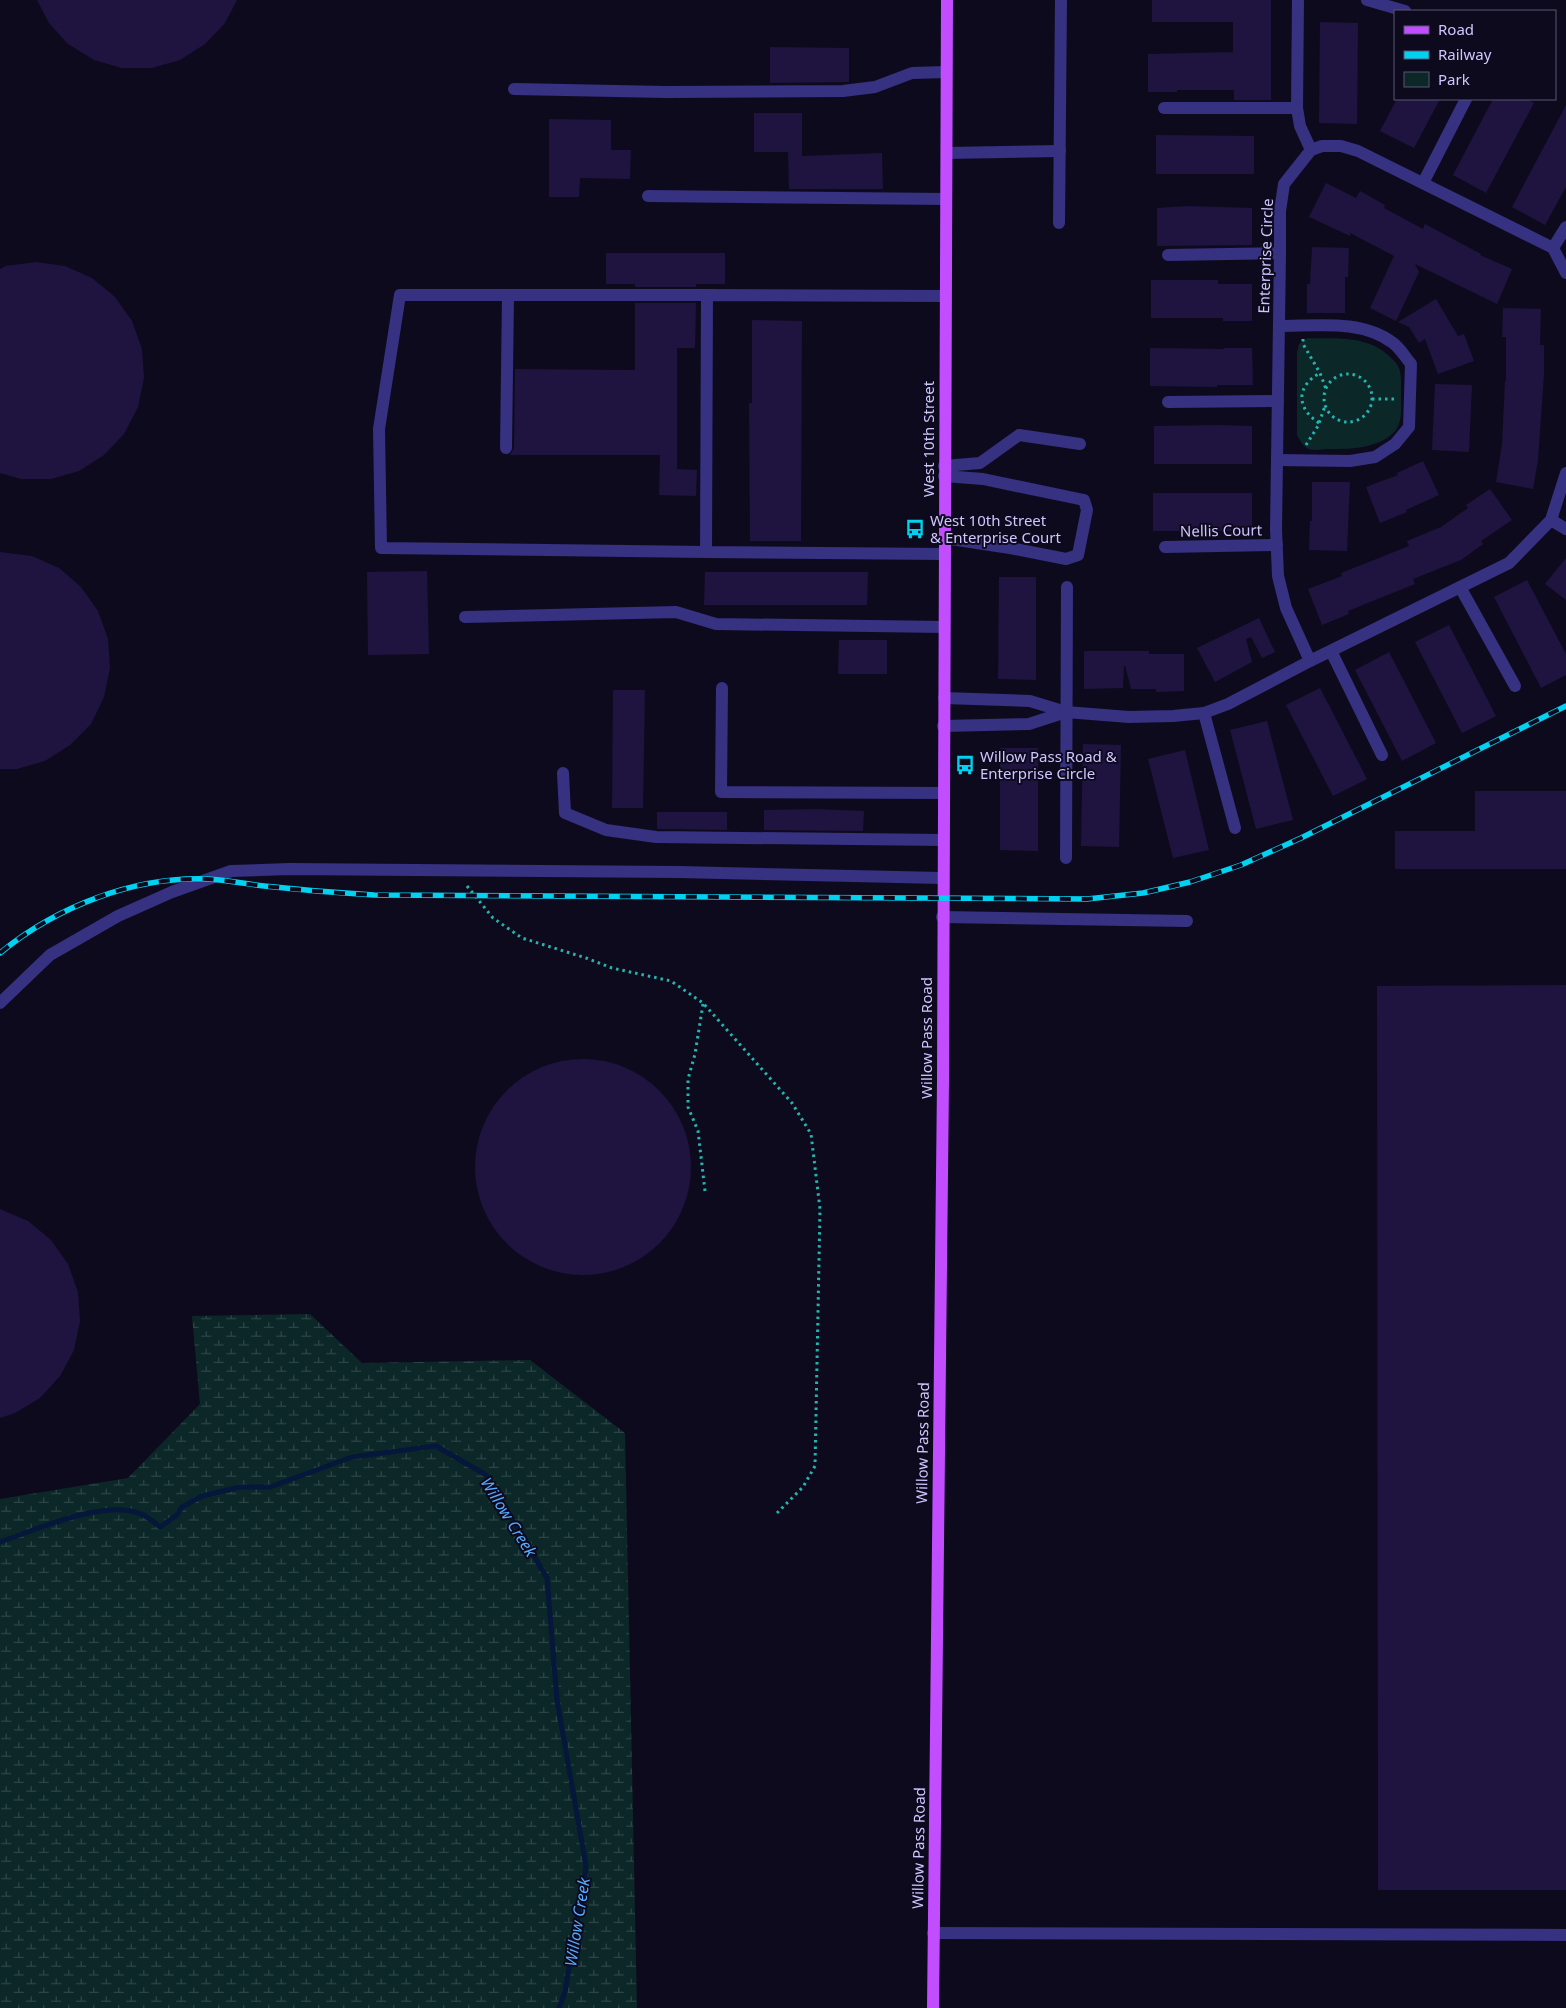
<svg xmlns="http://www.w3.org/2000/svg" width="1566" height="2008" font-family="'Noto Sans',sans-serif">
<defs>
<pattern id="wetland-marsh" width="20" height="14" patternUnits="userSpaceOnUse" patternTransform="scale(1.25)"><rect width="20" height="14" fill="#0c2727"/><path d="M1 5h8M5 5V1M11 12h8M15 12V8" fill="none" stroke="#2e4547"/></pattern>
</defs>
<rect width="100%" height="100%" fill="#0e0a1d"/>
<path fill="#0c2727" d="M1308,338C1336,339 1365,335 1388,355C1391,358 1396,362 1398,366C1402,374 1401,384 1401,393C1401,404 1403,420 1396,430C1380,449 1350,449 1328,449C1322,449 1314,451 1309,449C1303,447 1300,440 1297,435V352L1299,344Z"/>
<polygon fill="url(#wetland-marsh)" points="310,1314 362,1363 530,1360 625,1433 637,2008 0,2008 0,1499 128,1478 200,1404 192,1316"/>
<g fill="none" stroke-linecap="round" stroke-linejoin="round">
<path stroke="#05173b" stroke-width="5" d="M0,1542C35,1530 106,1498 141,1514C148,1516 154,1523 160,1527L177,1515L182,1507L202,1496L240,1487H270L352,1457L436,1446L486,1475L547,1578L557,1700L586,1866L565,1992L559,2008"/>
</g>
<g fill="#1e143f">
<polygon points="37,0 237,0 225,23 205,44 180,60 152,68 122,68 94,60 68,44 49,23"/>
<polygon points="1152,0 1271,0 1271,100 1234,100 1234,90 1177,90 1177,92 1148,92 1148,54 1233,52 1233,22 1152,22"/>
<polygon points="1320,22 1358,23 1357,124 1319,123"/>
<polygon points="770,47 849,48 849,82 770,83"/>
<polygon points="1397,99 1440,99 1414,148 1380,131"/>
<polygon points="1493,99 1527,99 1534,103 1486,193 1453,175"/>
<polygon points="1566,105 1566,187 1545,225 1512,207"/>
<polygon points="754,113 802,113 802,156 882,153 883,189 789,189 788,152 754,152"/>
<polygon points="549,119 611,120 611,150 631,150 630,179 580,178 579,197 549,197"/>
<polygon points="1156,135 1254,136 1254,174 1156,174"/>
<polygon points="1326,183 1356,198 1360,191 1385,205 1384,208 1423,229 1425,224 1481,254 1480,255 1512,269 1497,304 1415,264 1419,272 1396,321 1370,308 1394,256 1350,233 1350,236 1309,217"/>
<polygon points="1189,206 1252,208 1252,245 1157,246 1157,208"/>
<polygon points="1312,247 1349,248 1348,277 1345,277 1345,313 1307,313 1307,284 1310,284"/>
<polygon points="606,253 725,253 725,284 696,284 696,287 635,287 635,284 606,284"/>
<polygon points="36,262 65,266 92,278 115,297 132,321 142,349 144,378 138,407 124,434 104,455 79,471 51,479 21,479 0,473 0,269 6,266"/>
<polygon points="1151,280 1218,280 1218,284 1252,284 1252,321 1223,321 1223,318 1151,318"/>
<polygon points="1436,299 1458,336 1464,334 1474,361 1438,374 1425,339 1419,343 1409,327 1398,322"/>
<polygon points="635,303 696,303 695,348 677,348 677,469 697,470 696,496 659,495 660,455 510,455 514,448 515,369 635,370"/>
<polygon points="1503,308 1541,309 1540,345 1544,345 1544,374 1538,460 1533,489 1496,482 1502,444 1505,381 1506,381 1506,337 1502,337"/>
<polygon points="752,320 802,321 801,541 750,541 749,403 752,403"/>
<polygon points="1150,348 1224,349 1224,348 1252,348 1253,385 1217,385 1217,387 1150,386"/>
<polygon points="1435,384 1472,385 1469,452 1432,450"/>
<polygon points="1219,425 1252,426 1252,464 1154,464 1154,426"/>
<polygon points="1423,461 1439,495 1406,510 1407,512 1380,523 1366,487 1398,475 1397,473"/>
<polygon points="1312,482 1350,482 1347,551 1309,550 1310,521 1312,521"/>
<polygon points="1490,489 1512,520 1481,541 1483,544 1461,560 1413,579 1415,584 1348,611 1349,614 1322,625 1308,589 1342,576 1341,573 1409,546 1407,541 1441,527 1468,508 1466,505"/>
<rect x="1153" y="493" width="99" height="38"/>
<polygon points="0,552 32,556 59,568 81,587 98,611 108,639 110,668 104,697 91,724 70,745 45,761 17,769 0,769"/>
<polygon points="1566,558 1566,600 1545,584"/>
<polygon points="427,571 429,654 368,655 367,572"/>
<polygon points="705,572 868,572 867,605 704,605"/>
<polygon points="999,577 1036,577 1036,680 998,679"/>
<polygon points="1527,580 1566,654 1566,675 1541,688 1494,597"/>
<polygon points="1259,618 1275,652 1262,658 1251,637 1246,639 1252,662 1215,682 1197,648"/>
<polygon points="1449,625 1496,716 1462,733 1415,642"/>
<polygon points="839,640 887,640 887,674 838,674"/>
<polygon points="1084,651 1149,651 1149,654 1184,654 1184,691 1156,692 1156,689 1131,689 1125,665 1124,666 1123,688 1084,689"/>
<polygon points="1389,652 1436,743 1402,761 1355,670"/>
<polygon points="1320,688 1367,779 1333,796 1286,705"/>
<polygon points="613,690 645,690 643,808 612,808"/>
<polygon points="1267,721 1293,820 1256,829 1230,730"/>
<polygon points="1083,744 1121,745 1119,847 1081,846"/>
<polygon points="1000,748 1038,748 1038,851 1000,850"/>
<polygon points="1185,750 1209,850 1173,858 1148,759"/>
<polygon points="1475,791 1566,791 1566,869 1395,869 1395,831 1475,831"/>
<polygon points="817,809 864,811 863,831 764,830 764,810"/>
<polygon points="657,812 727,812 727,830 657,829"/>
<polygon points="1566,985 1566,1890 1378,1890 1377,986"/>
<circle cx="583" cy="1167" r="108"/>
<polygon points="0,1209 28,1221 51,1240 68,1264 78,1292 80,1321 74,1350 60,1376 40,1398 15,1413 0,1418"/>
</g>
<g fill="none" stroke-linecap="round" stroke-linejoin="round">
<g stroke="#23b6b1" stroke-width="3" stroke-dasharray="2.5 4" stroke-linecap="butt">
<polyline points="1303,339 1303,344 1320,373 1326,389"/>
<circle cx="1348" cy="398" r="24"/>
<polyline points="1372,399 1396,399"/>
<path d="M1319,423C1296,408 1296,386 1320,373"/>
<polyline points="1306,445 1318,426 1325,406"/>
<polyline points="467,886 493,918 522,938 586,958 612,968 671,981 703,1003 792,1103 811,1134 820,1209 815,1466 803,1487 777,1513"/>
<polyline points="703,1004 695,1054 688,1079 688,1107 698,1131 705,1191"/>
</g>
<g stroke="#363180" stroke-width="12">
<polyline points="1298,0 1297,108 1300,126 1311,150"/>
<polyline points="1367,0 1405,11"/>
<polyline points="514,89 666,92 843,91 875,87 912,73 946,72"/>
<polyline points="1164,108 1297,108"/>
<polyline points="947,153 1060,151"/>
<polyline points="1423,183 1466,99"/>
<polyline points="648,196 946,199"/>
<polyline points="1059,223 1061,0"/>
<polyline points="1553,248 1566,227"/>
<polyline points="1168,255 1280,253"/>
<polyline points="1566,273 1553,248 1358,151 1341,146 1322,146 1311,150 1284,184 1280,211 1280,253 1276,529 1278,576 1286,608 1310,661 1509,563 1551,520 1566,473"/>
<polyline points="1168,402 1278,401"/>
<polyline points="506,448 508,295"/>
<path d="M1277,460L1350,461L1375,457L1395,444L1409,427L1411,364C1405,357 1400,348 1393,343C1362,319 1316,326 1279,326"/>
<polyline points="944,466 980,463 1019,435 1080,444"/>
<polyline points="944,476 983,479 1084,500 1087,510 1078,555 1066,559 1010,548 944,538"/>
<polyline points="1551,520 1566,529"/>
<polyline points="1165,547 1277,545"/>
<polyline points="706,552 381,548 379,429 400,295 707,295"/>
<polyline points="944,554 706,552 707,295 945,296"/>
<polyline points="1460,587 1515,686"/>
<polyline points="465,617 676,612 716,624 944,627"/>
<polyline points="1331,651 1382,755"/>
<polyline points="722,688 721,792 943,793"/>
<polyline points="944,698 1030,701 1066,712 1129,717 1173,716 1204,713 1228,704 1310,661"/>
<polyline points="1204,713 1235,828"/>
<polyline points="943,726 1029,724 1066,712"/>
<polyline points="563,773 565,813 606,830 656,837 943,840"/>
<polyline points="1066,858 1067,587"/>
<polyline points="942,917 1187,921"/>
<polyline points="0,1003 50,955 118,916 172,892 231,871 289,869 679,872 942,878"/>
<polyline points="933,1933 1566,1935"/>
</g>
<polyline stroke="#c14dff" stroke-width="12" points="933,2008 943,1082 947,0"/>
<defs>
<path id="rail" d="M0,953C56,907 134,876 208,879C226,880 246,884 264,886C301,890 338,893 374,895L1087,899L1143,893L1190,882L1241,865L1301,838L1566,706"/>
</defs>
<use href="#rail" stroke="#00d2f1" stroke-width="5.5"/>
<use href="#rail" stroke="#0e0a1d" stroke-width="4" stroke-dasharray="11" stroke-linecap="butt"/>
</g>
<defs>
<symbol id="bus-bare" viewBox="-9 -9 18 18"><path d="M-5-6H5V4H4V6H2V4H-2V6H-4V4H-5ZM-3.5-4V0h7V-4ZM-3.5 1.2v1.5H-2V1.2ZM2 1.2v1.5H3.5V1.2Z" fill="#00d2f1" stroke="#0e0a1d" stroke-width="2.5" paint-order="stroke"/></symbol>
</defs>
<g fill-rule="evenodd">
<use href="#bus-bare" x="901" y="515" width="28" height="28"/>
<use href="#bus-bare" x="951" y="751" width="28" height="28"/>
</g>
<g text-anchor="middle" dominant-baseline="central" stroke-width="4" stroke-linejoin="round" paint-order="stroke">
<g font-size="15" fill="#cec6ff" stroke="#0e0a1d">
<text transform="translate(1265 256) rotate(-88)">Enterprise Circle</text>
<text transform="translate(928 439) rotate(-90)">West 10th Street</text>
<text transform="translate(1221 530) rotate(-1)">Nellis Court</text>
<text transform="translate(926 1038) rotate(-90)">Willow Pass Road</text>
<text transform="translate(922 1443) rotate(-89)">Willow Pass Road</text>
<text transform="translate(918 1848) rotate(-89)">Willow Pass Road</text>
</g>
<g font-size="15" fill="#cec6ff" stroke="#0e0a1d" text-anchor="start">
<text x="930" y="520">West 10th Street<tspan x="930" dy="17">&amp; Enterprise Court</tspan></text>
<text x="980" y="756">Willow Pass Road &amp;<tspan x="980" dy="17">Enterprise Circle</tspan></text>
</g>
<g font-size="16" font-style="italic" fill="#54abff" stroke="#0e0a1d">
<text transform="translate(509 1517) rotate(58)">Willow Creek</text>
<text transform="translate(577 1922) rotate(-81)">Willow Creek</text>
</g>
</g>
<rect x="1394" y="10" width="162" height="90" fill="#0e0a1d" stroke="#5b5577"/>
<rect x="1404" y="26" width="25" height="8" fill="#c14dff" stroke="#5b5577"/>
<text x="1438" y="35" font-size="15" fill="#cec6ff">Road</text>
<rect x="1404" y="51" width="25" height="8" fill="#00d2f1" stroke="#5b5577"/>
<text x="1438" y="60" font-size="15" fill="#cec6ff">Railway</text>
<rect x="1404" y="72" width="25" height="15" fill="#0c2727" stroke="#5b5577"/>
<text x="1438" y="85" font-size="15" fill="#cec6ff">Park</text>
</svg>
